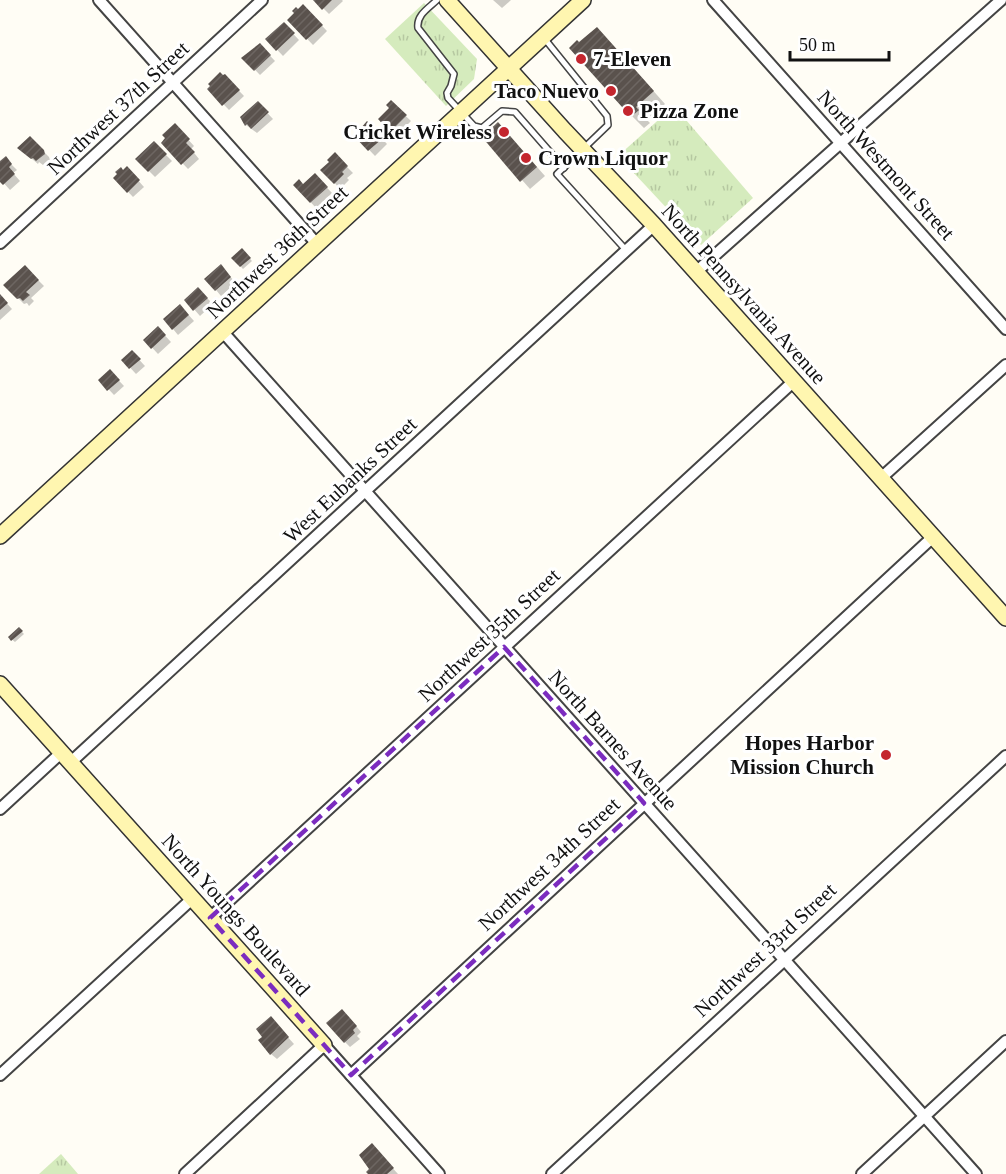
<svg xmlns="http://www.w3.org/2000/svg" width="1006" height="1174" font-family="Georgia,serif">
<defs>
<pattern id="grass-tufts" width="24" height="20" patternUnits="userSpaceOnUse" patternTransform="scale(1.5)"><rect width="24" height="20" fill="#d5ebbd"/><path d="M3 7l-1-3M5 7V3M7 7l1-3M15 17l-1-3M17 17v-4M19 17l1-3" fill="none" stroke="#b6c8a1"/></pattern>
<pattern id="building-hatch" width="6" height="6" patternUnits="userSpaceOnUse" patternTransform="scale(1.5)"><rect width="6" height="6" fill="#5a524d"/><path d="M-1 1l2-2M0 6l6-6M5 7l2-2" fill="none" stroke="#6d6662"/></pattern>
</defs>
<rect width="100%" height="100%" fill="#fffdf5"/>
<g fill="url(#grass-tufts)">
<polygon points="424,3 477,59 474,79 446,106 385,39"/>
<polygon points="674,106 753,198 701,245 618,156"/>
<polygon points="61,1154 78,1174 39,1174"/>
</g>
<g fill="#0003">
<polygon points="315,0 342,0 343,1 329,14"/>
<polygon points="493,0 511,0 502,8"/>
<polygon points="303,6 327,31 313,45 289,20 296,13 295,11"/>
<polygon points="284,24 299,40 283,56 267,39"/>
<polygon points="609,41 665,104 647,120 650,123 644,128 632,116"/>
<polygon points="260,45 275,61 260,75 244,58"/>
<polygon points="225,76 244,96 229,110 209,89"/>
<polygon points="391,102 411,121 396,136 380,119 391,108"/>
<polygon points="258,103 273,119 257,133 246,125 242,117"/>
<polygon points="367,123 387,144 375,156 356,136"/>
<polygon points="175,125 194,146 191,149 199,159 188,169 163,143"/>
<polygon points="507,133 545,176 530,189 522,180"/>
<polygon points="30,138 49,157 50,160 43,165 39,162 38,164 25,153"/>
<polygon points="154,143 172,161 155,177 137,159"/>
<polygon points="335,155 353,173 347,178 349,180 340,189 323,170 331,162"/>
<polygon points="5,158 17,170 13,173 20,181 10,190 0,179 0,163"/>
<polygon points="127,168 144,187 133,197 115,178"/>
<polygon points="315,175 332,193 316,208 295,185 303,185"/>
<polygon points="242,250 252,261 243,269 233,258"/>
<polygon points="25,267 44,286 31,298 34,301 29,306 27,303 24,304 5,285"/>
<polygon points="226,272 236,283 221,296 216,290"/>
<polygon points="198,289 213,304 200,316 186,300"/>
<polygon points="0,296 12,309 0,320"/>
<polygon points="186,312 194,321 178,335 173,329"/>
<polygon points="158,328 171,342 158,354 145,340"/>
<polygon points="132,352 145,366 136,374 123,360"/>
<polygon points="110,371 124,386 114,395 100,380"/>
<polygon points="19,629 24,634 15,642 10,638"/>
<polygon points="348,1016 361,1032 357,1036 360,1039 350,1047 345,1042"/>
<polygon points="276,1024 294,1044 277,1059 271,1054 264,1037"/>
<polygon points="377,1151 398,1174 370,1174"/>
</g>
<g fill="url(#building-hatch)">
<polygon points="313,0 332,0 322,10"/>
<polygon points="303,4 323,25 306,40 287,20 294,13 292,11 296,7 298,9"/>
<polygon points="284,22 295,33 276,51 265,39"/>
<polygon points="597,27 654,91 636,107 639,110 631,117 569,48 577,40 579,42"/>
<polygon points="260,43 271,55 254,71 241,58"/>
<polygon points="220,72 223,75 225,74 240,90 222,106 207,89 210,86 208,84"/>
<polygon points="391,100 407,115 390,132 378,119 389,108 386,105"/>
<polygon points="258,101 269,112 251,129 247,124 245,126 240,117"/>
<polygon points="367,121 383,138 368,151 354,136"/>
<polygon points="498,122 537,167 520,182 482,137"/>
<polygon points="175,123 190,139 186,143 195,152 181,165 161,143 165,138 162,135"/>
<polygon points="30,136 44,150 45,154 36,161 33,158 31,159 17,148"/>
<polygon points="154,141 167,154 148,172 135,159"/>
<polygon points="335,152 348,166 342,172 344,174 334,184 320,170 329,162 327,160"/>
<polygon points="6,156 12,164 9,167 15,174 3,185 0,182 0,161"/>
<polygon points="127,166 140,180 127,193 113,178 117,174 115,172 121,167 123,170"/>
<polygon points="315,173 328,187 310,203 293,185 299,179 303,184"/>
<polygon points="242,248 251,258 240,267 231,258"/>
<polygon points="221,264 231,277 215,291 204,279"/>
<polygon points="25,265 39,280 26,292 30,295 23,301 20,298 17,299 3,285"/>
<polygon points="198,287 208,298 193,311 184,300"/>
<polygon points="0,294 8,303 0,310"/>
<polygon points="180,304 189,315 172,330 163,319"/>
<polygon points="158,326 166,335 151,349 143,340"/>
<polygon points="132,350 141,359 129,369 121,360"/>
<polygon points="110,369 120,380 107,391 98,380"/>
<polygon points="19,627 23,631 11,641 8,637"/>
<polygon points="342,1009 357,1026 353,1030 355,1033 344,1043 326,1023"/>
<polygon points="271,1016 289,1037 270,1055 258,1040 262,1037 256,1029"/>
<polygon points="372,1143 394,1168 387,1174 368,1174 366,1172 369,1169 359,1155"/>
</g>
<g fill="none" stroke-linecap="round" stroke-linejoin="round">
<defs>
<g id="lane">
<path d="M437,0C429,8 416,15 418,28L454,74L451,86L447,93L448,98L474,126L482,128L502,111L515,112L564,168"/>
<polyline points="544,38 607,116 608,125 557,174 626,250"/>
</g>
<g id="street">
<polyline points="99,0 317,244"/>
<polyline points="713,0 1006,329"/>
<polyline points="0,243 262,0"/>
<polyline points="696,272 1001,0"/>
<polyline points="222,331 976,1174"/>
<polyline points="881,478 1006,365"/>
<polyline points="71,762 654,225"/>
<polyline points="0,809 62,752"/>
<polyline points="210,918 794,381"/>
<polyline points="0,1075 193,898"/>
<polyline points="351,1075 934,536"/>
<polyline points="185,1174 324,1045 439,1174"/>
<polyline points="552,1174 1006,756"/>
<polyline points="862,1174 1006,1041"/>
</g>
<g id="secondary">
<polyline points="447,0 565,131 654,225 1006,618"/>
<polyline points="0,536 583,0"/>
<polyline points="0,684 324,1045"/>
</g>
</defs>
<use href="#lane" stroke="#444" stroke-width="8"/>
<use href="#street" stroke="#444" stroke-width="14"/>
<use href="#secondary" stroke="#333" stroke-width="18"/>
<use href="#lane" stroke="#fff" stroke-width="5"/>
<use href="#street" stroke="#fff" stroke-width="10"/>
<use href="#secondary" stroke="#fff6b0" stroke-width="15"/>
</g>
<path fill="none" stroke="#7b2cbf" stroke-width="4.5" stroke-dasharray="12 8" stroke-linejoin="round" d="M504,647L644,803L351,1075L210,918Z"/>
<g fill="#c4262e" stroke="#fff" stroke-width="2">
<circle cx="581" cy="59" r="6"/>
<circle cx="611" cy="91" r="6"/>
<circle cx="628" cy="111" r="6"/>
<circle cx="504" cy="132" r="6"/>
<circle cx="526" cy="158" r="6"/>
<circle cx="886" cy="755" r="6"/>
</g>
<g text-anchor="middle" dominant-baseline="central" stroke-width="6" stroke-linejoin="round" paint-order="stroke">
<g font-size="21" font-weight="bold" fill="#111" stroke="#fff" text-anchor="start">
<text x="593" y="59">7-Eleven</text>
<text x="599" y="91" text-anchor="end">Taco Nuevo</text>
<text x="640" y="111">Pizza Zone</text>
<text x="492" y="132" text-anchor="end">Cricket Wireless</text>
<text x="538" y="158">Crown Liquor</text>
<text x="874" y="743" text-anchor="end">Hopes Harbor<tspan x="874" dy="24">Mission Church</tspan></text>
</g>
<g font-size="21" fill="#111" stroke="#fff">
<text transform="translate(118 108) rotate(-43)">Northwest 37th Street</text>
<text transform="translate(886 165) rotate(48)">North Westmont Street</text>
<text transform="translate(277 252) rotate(-43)">Northwest 36th Street</text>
<text transform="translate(744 294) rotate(48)">North Pennsylvania Avenue</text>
<text transform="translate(350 480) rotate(-43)">West Eubanks Street</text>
<text transform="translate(489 635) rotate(-43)">Northwest 35th Street</text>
<text transform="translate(613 740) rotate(48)">North Barnes Avenue</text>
<text transform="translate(549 864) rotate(-43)">Northwest 34th Street</text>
<text transform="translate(236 915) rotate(48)">North Youngs Boulevard</text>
<text transform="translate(765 950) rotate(-43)">Northwest 33rd Street</text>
</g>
</g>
<path d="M790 51v9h99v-9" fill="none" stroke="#111111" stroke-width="3"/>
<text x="799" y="51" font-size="18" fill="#111111" stroke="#ffffff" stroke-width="4.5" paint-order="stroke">50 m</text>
</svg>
